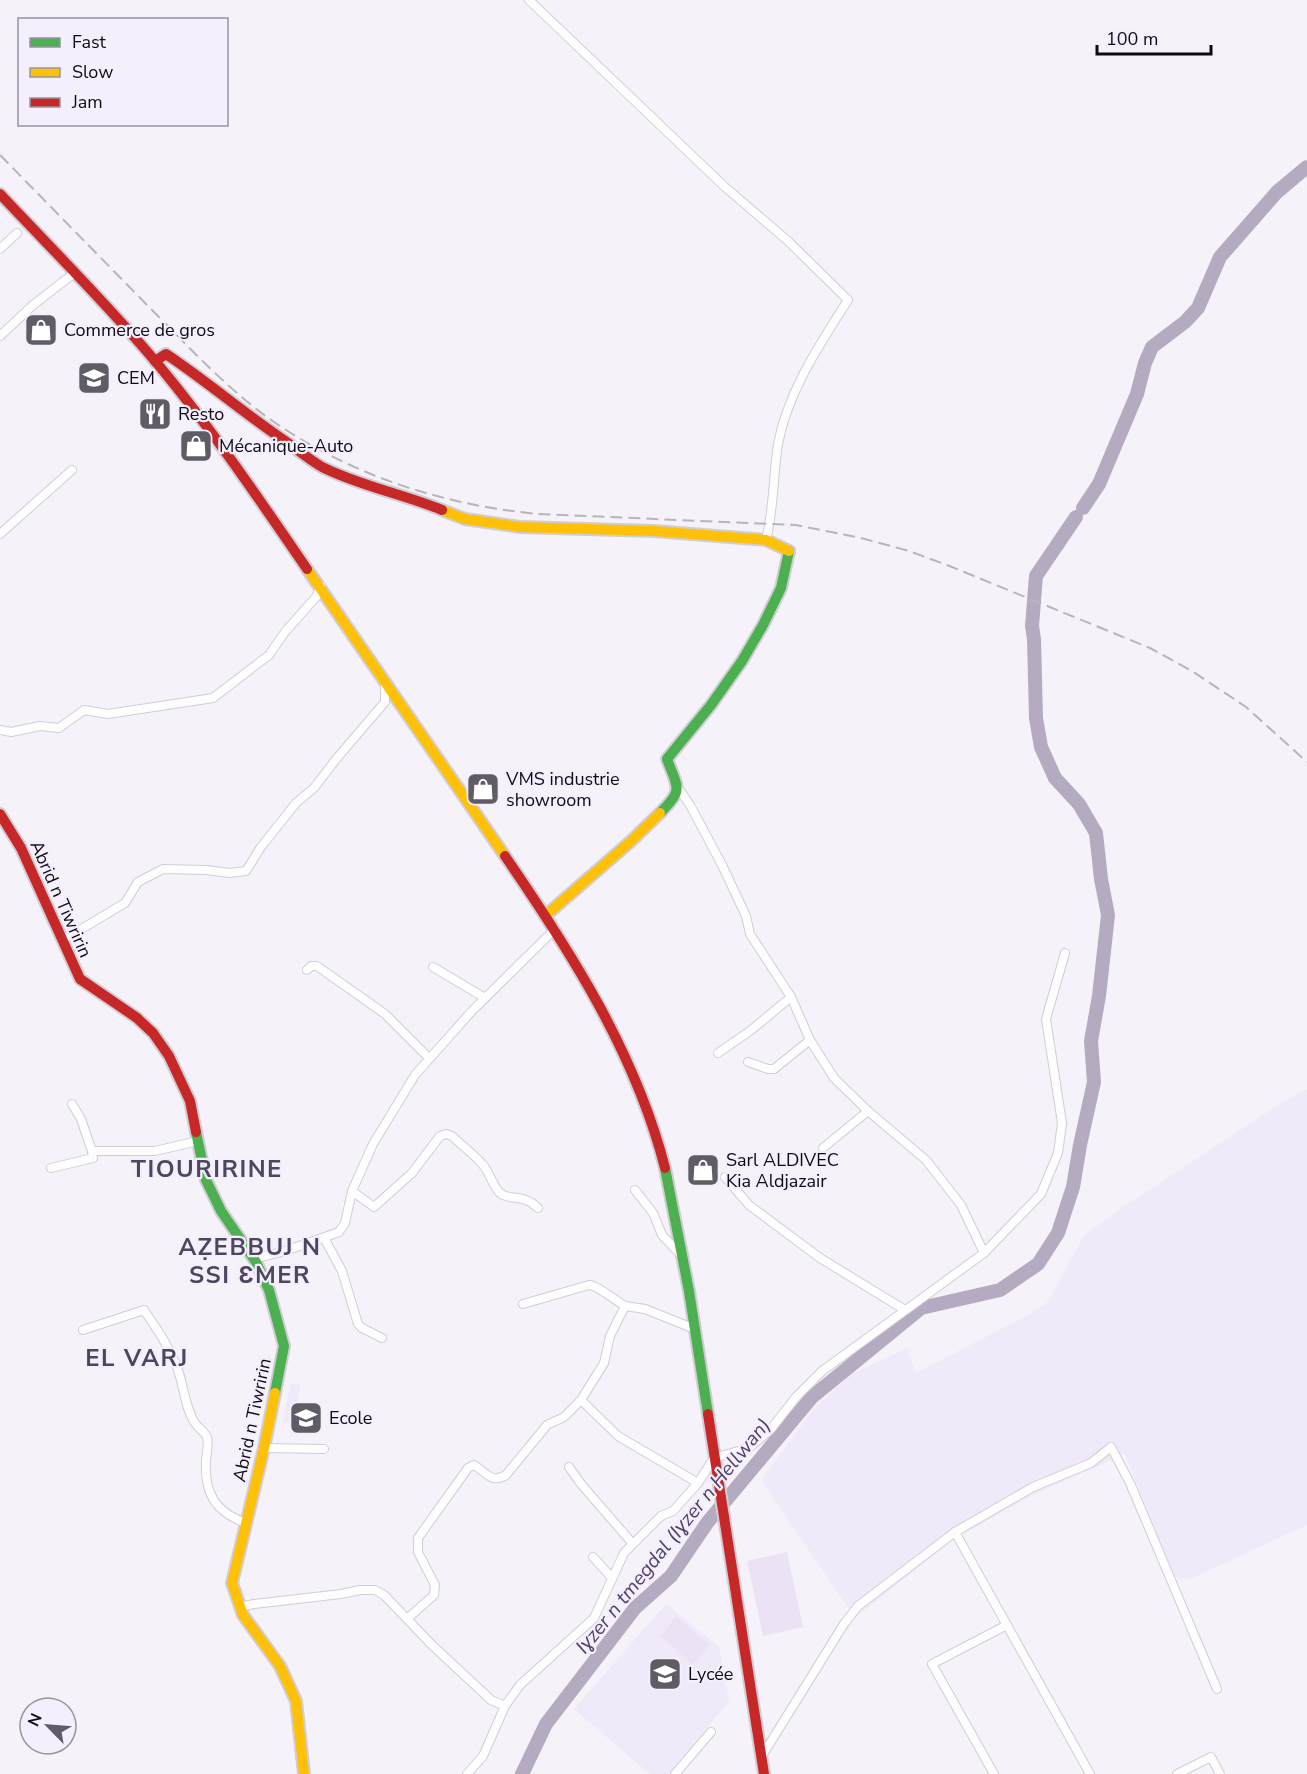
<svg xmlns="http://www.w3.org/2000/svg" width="1307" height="1774" font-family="'Nunito Sans',sans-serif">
<rect width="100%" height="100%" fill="#f5f2f9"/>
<g fill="#f0e9fa">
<polygon points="1307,1089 1307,1525 1190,1579 1177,1578 1163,1550 1125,1454 1031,1496 954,1539 855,1618 761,1480 812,1411 850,1375 907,1348 916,1373 1030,1314 1048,1302 1084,1235 1125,1206 1278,1105"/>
<polygon points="291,1383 301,1385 293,1423 283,1421"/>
<polygon points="666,1604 719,1647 729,1701 669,1774 650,1774 574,1709"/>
</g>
<g fill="#ebe3f5">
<polygon points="787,1552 803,1627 763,1636 747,1561"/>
<polygon points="676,1616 710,1645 693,1665 661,1636"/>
</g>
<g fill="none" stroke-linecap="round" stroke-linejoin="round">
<g stroke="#b5abc1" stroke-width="14">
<polyline points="1083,508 1099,484 1137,394 1145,363 1152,347 1185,322 1198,308 1220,257 1277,192 1307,167"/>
<polyline points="522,1774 546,1724 635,1608 671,1576 707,1523 812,1397 921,1308 1000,1290 1038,1264 1058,1233 1073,1187 1080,1145 1094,1082 1091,1041 1099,996 1108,915 1101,879 1096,833 1079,804 1055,778 1041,747 1036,718 1034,639 1032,626 1036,576 1076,517"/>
</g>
<defs>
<g id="street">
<path d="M529,0L725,187L788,241L848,300C820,344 788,391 778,444C773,476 774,509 766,540"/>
<polyline points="0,249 17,233"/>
<polyline points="0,336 33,305 73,274"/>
<polyline points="0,534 72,470"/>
<polyline points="0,730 11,732 40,726 59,728 84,710 108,714 213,698 269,655 285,632 316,597 321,586"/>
<polyline points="678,788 690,805 722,865 746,916 750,934 791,997 810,1040 834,1078 868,1111 926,1160 961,1205 984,1253"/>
<polyline points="62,937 68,937 125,903 138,882 163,869 206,870 229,873 246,871 261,847 296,803 314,788 337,758 385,702 385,685"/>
<polyline points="433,967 485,998"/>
<polyline points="307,970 311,966 317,966 385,1014 429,1058"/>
<polyline points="718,1053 750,1031 791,997"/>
<polyline points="748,1062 768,1069 774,1069 810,1040"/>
<polyline points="72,1104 81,1119 92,1151 155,1151 198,1141"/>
<polyline points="823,1148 868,1111"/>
<polyline points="51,1168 93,1158 92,1151"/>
<polyline points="725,1177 749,1205 820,1258 905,1310"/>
<polyline points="635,1190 653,1213 662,1235 681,1255"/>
<path d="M352,1191L374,1207L412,1173L440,1136L446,1134L452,1136C462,1146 475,1155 483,1165C490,1173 493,1187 500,1193C509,1201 523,1193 538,1208"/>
<polyline points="324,1238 342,1271 358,1324 362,1328 382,1338"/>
<polyline points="254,1259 285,1251 339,1232 345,1223 352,1191 373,1144 415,1075 471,1012 555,929"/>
<path d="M523,1304L589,1285C597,1285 616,1301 625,1306"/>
<path d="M83,1330L144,1310C157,1329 170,1348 178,1370C184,1387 185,1408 195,1423C198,1428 204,1431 207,1437C209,1444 207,1452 206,1460C204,1493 215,1512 246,1523"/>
<polyline points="581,1400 618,1436 698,1483"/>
<polyline points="264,1448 324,1449"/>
<polyline points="569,1467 581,1484 633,1544"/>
<polyline points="955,1532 1090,1774"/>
<polyline points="593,1557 612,1578"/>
<polyline points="240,1607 254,1604 341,1594 360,1590 375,1590 384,1595 432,1645 491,1700 505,1706"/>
<path d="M408,1618L434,1595L435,1585L418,1552V1538L468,1468L474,1465C486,1472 491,1484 506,1475L547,1425L564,1417L581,1400L604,1363L610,1336L625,1306L645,1309L695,1329"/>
<polyline points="762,1756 844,1624 858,1606 955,1532 1033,1487 1091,1463 1111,1447 1130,1483 1217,1689"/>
<polyline points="467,1774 483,1756 505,1706 520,1685 594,1618 624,1553 661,1516 673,1511 698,1483 714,1458 749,1448 771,1429 796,1397 822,1371 984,1253 1041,1194 1058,1153 1062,1123 1046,1019 1065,953"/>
<polyline points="675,1774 711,1732"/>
<polyline points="994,1774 932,1664 1007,1625"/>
<polyline points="1177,1774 1211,1757 1220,1774"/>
</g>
<g id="fast">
<path d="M660,813C684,789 678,789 667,759L711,705L742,661L763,625L781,588L789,551"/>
<polyline points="196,1132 206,1180 221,1211 256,1262 269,1290 284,1346 275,1393"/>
<polyline points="665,1168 689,1291 708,1414"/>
</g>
<g id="slow">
<polyline points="442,510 465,519 520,527 654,531 766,540 789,551"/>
<polyline points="307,569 505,856"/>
<polyline points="545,916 630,842 660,813"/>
<polyline points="275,1393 264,1448 232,1583 243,1615 280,1666 296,1701 304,1774"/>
</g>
<g id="jam">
<path d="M0,194C50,247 102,299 150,355C207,422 257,496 307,569"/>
<path d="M155,361L166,354C208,382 246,415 288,443C299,451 310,460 322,467C360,486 403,494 442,510"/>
<polyline points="0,814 21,848 80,979 137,1018 153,1033 169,1056 190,1101 196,1132"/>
<path d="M505,856C571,952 636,1054 665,1168"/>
<polyline points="708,1414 764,1774"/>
</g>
</defs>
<use href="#street" stroke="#d1cdd6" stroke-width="10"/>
<use href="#fast" stroke="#d1cdd6" stroke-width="14"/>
<use href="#slow" stroke="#d1cdd6" stroke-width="14"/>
<use href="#jam" stroke="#d1cdd6" stroke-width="14"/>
<use href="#street" stroke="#fefdfe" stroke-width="8"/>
<use href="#fast" stroke="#4caf50" stroke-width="10"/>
<use href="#slow" stroke="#ffc107" stroke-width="10"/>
<use href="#jam" stroke="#c62828" stroke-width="10"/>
<path stroke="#b6b6b8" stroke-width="2" stroke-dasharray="12 6" stroke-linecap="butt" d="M0,155C50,206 100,257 150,308C190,348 228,390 274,422C353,476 443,505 538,514L796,525L861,538L909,551L947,565L1150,648L1192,671L1246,707L1307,762"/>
</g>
<defs>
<symbol id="shop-square" viewBox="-11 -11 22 22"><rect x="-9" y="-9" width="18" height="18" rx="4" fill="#605c65" stroke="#f4effc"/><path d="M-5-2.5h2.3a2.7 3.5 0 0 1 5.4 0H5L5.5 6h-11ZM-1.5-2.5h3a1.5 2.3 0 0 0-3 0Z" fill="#fff"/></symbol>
<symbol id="school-square" viewBox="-11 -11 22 22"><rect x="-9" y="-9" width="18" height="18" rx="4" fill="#605c65" stroke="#f4effc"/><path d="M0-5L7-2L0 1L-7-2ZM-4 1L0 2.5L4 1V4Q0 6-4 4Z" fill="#fff"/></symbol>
<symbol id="restaurant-square" viewBox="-11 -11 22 22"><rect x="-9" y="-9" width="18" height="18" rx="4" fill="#605c65" stroke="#f4effc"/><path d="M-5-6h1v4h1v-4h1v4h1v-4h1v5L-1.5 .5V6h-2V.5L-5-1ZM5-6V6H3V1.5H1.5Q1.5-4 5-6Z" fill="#fff"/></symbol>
</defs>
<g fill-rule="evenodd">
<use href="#shop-square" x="22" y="311" width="38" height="38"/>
<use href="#school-square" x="75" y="359" width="38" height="38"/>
<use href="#restaurant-square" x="136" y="395" width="38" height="38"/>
<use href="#shop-square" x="177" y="427" width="38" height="38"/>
<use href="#shop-square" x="464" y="770" width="38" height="38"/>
<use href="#shop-square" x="684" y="1151" width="38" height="38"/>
<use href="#school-square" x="287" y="1399" width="38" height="38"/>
<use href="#school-square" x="646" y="1655" width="38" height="38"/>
</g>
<g text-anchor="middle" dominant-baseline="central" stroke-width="4.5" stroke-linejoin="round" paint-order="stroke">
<g font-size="18" fill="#0f0b15" stroke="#f4effc" text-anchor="start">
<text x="64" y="330">Commerce de gros</text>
<text x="117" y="378">CEM</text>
<text x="178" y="414">Resto</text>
<text x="219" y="446">Mécanique-Auto</text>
<text x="506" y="779">VMS industrie<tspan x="506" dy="21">showroom</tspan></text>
<text x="726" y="1160">Sarl ALDIVEC<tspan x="726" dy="21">Kia Aldjazair</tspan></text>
<text x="329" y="1418">Ecole</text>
<text x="688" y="1674">Lycée</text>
</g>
<g font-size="18" fill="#0f0b15" stroke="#f4effc">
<text transform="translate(61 899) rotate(66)">Abrid n Tiwririn</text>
<text transform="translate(252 1420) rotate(-78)">Abrid n Tiwririn</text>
</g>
<g font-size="20" font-style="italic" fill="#523f69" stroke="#f4effc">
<text transform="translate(673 1536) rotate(-51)">Iɣzer n tmegdal (Iɣzer n Hellwan)</text>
</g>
<g font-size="24" font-weight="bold" letter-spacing="1.5" fill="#50455f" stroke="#f4effc">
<text x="207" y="1169">TIOURIRINE</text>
<text x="250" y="1247">AẒEBBUJ N<tspan x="250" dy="28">SSI ƐMER</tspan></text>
<text x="137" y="1358">EL VARJ</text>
</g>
</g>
<rect x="18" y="18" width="210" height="108" fill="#f4effc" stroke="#9894a0" stroke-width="1.5"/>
<rect x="30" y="38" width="30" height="9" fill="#4caf50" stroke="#9894a0" stroke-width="1.5"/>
<text x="72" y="48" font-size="18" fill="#0f0b15">Fast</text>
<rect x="30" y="68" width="30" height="9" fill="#ffc107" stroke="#9894a0" stroke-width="1.5"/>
<text x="72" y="78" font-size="18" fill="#0f0b15">Slow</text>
<rect x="30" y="98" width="30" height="9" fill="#c62828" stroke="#9894a0" stroke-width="1.5"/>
<text x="72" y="108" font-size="18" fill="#0f0b15">Jam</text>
<g transform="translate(48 1726) rotate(295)"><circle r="28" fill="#f4effc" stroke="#9894a0" stroke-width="1.5"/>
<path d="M0-4.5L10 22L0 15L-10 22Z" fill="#605c65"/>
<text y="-9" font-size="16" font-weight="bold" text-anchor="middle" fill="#0f0b15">N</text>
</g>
<path d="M1097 45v9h114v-9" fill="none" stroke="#0f0b15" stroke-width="3"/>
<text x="1106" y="45" font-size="18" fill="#0f0b15" stroke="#f4effc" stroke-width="4.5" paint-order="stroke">100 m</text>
</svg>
